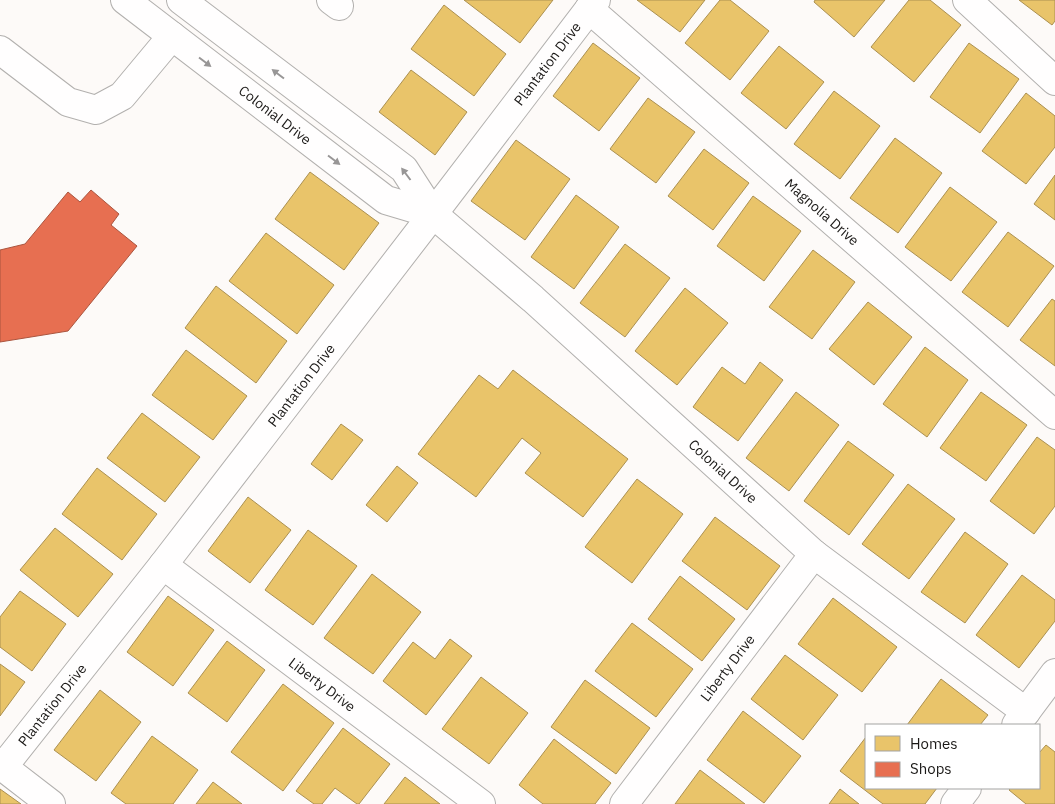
<svg xmlns="http://www.w3.org/2000/svg" width="1055" height="804" font-family="'IBM Plex Sans',sans-serif">
<rect width="100%" height="100%" fill="#fdfaf8"/>
<g fill="#e9c46a" stroke="#ab9051">
<polygon points="464,0 553,0 520,43"/>
<polygon points="637,0 705,0 680,32"/>
<polygon points="720,0 730,0 769,31 730,80 685,43"/>
<polygon points="815,0 885,0 854,37 814,2"/>
<polygon points="909,0 930,0 961,25 914,82 871,47"/>
<polygon points="1019,0 1055,0 1055,21 1052,25"/>
<polygon points="444,5 506,54 474,96 411,49"/>
<polygon points="593,43 640,78 599,131 553,96"/>
<polygon points="969,43 1019,79 980,133 930,97"/>
<polygon points="779,46 824,82 786,129 741,93"/>
<polygon points="411,70 467,112 435,155 379,112"/>
<polygon points="834,91 880,126 840,179 794,144"/>
<polygon points="1026,93 1055,116 1055,147 1026,184 982,151"/>
<polygon points="648,98 695,132 656,183 610,149"/>
<polygon points="895,138 942,173 898,233 850,198"/>
<polygon points="516,140 570,179 525,240 471,201"/>
<polygon points="704,149 749,183 713,230 668,196"/>
<polygon points="310,172 379,223 344,270 275,219"/>
<polygon points="1055,175 1055,220 1034,204"/>
<polygon points="950,187 997,222 951,281 905,247"/>
<polygon points="576,195 619,227 574,289 531,257"/>
<polygon points="753,196 801,231 764,281 717,246"/>
<polygon points="1008,232 1054,266 1008,327 962,292"/>
<polygon points="266,233 334,285 297,334 229,281"/>
<polygon points="625,244 670,278 625,337 580,303"/>
<polygon points="813,250 855,282 812,339 769,307"/>
<polygon points="216,286 287,341 256,383 185,328"/>
<polygon points="685,288 728,323 677,385 635,351"/>
<polygon points="1052,299 1055,301 1055,366 1020,340"/>
<polygon points="868,302 912,337 874,385 829,349"/>
<polygon points="925,347 968,380 927,437 883,404"/>
<polygon points="186,350 247,396 213,440 152,395"/>
<polygon points="760,362 783,380 738,441 693,407 722,367 745,384"/>
<polygon points="513,370 628,459 583,517 525,473 541,453 522,438 476,497 418,454 479,375 498,389"/>
<polygon points="796,392 839,425 789,491 746,458"/>
<polygon points="981,392 1027,425 986,481 940,448"/>
<polygon points="142,413 200,457 165,502 107,458"/>
<polygon points="341,424 363,440 332,480 311,464"/>
<polygon points="1037,437 1055,450 1055,506 1034,534 990,501"/>
<polygon points="848,441 894,475 849,535 804,501"/>
<polygon points="397,466 418,483 387,522 366,505"/>
<polygon points="97,468 157,514 122,560 62,514"/>
<polygon points="637,479 683,514 632,583 585,547"/>
<polygon points="908,484 955,519 909,579 862,544"/>
<polygon points="248,497 291,530 250,583 208,551"/>
<polygon points="715,517 780,566 747,610 682,561"/>
<polygon points="55,528 113,574 78,617 20,570"/>
<polygon points="308,530 357,566 313,625 265,590"/>
<polygon points="965,532 1008,564 965,623 921,592"/>
<polygon points="372,574 421,612 373,674 324,638"/>
<polygon points="1022,575 1055,600 1055,621 1019,668 976,635"/>
<polygon points="680,576 735,619 702,661 648,619"/>
<polygon points="20,591 66,624 32,671 0,647 0,617"/>
<polygon points="168,596 214,630 173,686 127,652"/>
<polygon points="833,598 897,647 862,692 798,644"/>
<polygon points="632,623 693,669 656,717 595,671"/>
<polygon points="450,639 472,656 426,715 383,681 413,642 435,659"/>
<polygon points="227,641 265,670 227,722 188,693"/>
<polygon points="785,655 838,695 803,740 751,699"/>
<polygon points="0,664 25,682 0,716"/>
<polygon points="481,677 528,713 489,764 442,729"/>
<polygon points="941,679 988,715 980,725 907,725"/>
<polygon points="585,680 650,728 616,774 551,727"/>
<polygon points="283,684 334,723 283,791 231,752"/>
<polygon points="100,690 141,722 96,781 54,750"/>
<polygon points="743,711 801,756 764,803 707,760"/>
<polygon points="343,728 390,764 359,804 357,804 335,788 322,804 314,804 296,791"/>
<polygon points="152,736 198,770 173,804 126,804 111,793"/>
<polygon points="866,737 866,788 937,788 925,804 883,804 840,771"/>
<polygon points="554,739 611,783 595,804 543,804 519,785"/>
<polygon points="1046,745 1055,752 1055,804 1026,804 1009,790 1011,788 1039,788 1039,753"/>
<polygon points="700,770 745,804 675,804"/>
<polygon points="405,777 440,804 384,804"/>
<polygon points="213,782 242,804 196,804"/>
<polygon points="0,789 21,804 0,804"/>
<polygon points="840,789 859,804 829,804"/>
</g>
<polygon fill="#e76f51" stroke="#aa553f" points="91,190 119,214 111,225 137,246 68,331 0,342 0,250 25,244 68,192 80,202"/>
<g fill="none" stroke-linecap="round" stroke-linejoin="round">
<defs>
<g id="minor">
<path id="s1" d="M125,0L386,200L433,214"/>
<path id="s2" d="M181,0L404,169L433,214L533,299L814,554L1026,712"/>
<polyline points="331,0 339,6"/>
<polyline points="967,0 1055,81"/>
<path id="s3" d="M589,9L1055,415"/>
<polyline points="0,50 68,102 96,110 122,96 172,36"/>
<path id="s4" d="M163,565L481,804"/>
<polyline points="1016,725 1055,673"/>
<path id="s5" d="M51,804L3,767L163,565L433,214L596,0"/>
<path id="s6" d="M624,804L814,554"/>
<polyline points="955,804 967,788"/>
</g>
</defs>
<use href="#minor" stroke="#b2b0ae" stroke-width="30"/>
<use href="#minor" stroke="#fffefe" stroke-width="28"/>
</g>
<defs><path id="oneway-solid" d="M-6-.8H1V-3.2L6.5 0L1 3.2V.8H-6Z" transform="scale(1.25)"/></defs>
<g fill="#989696">
<use href="#oneway-solid" transform="translate(205 62) rotate(37)"/>
<use href="#oneway-solid" transform="translate(278 74) rotate(-143)"/>
<use href="#oneway-solid" transform="translate(334 160) rotate(37)"/>
<use href="#oneway-solid" transform="translate(406 174) rotate(-127)"/>
</g>
<g text-anchor="middle" dominant-baseline="central" stroke-width="5" stroke-linejoin="round" paint-order="stroke">
<g font-size="14" fill="#1a1816" stroke="#fff">
<text stroke="none"><textPath href="#s5" startOffset="950">Plantation Drive</textPath></text>
<text stroke="none"><textPath href="#s1" startOffset="189">Colonial Drive</textPath></text>
<text stroke="none"><textPath href="#s3" startOffset="309">Magnolia Drive</textPath></text>
<text stroke="none"><textPath href="#s5" startOffset="545">Plantation Drive</textPath></text>
<text stroke="none"><textPath href="#s2" startOffset="721">Colonial Drive</textPath></text>
<text stroke="none"><textPath href="#s6" startOffset="171">Liberty Drive</textPath></text>
<text stroke="none"><textPath href="#s4" startOffset="199">Liberty Drive</textPath></text>
<text stroke="none"><textPath href="#s5" startOffset="140">Plantation Drive</textPath></text>
</g>
</g>
<rect x="865" y="724" width="175" height="65" fill="#ffffff" stroke="#a3a3a2"/>
<rect x="875" y="736" width="25" height="15" fill="#e9c46a" stroke="#a3a3a2"/>
<text x="910" y="749" font-size="15" fill="#1a1816">Homes</text>
<rect x="875" y="762" width="25" height="15" fill="#e76f51" stroke="#a3a3a2"/>
<text x="910" y="774" font-size="15" fill="#1a1816">Shops</text>
</svg>
